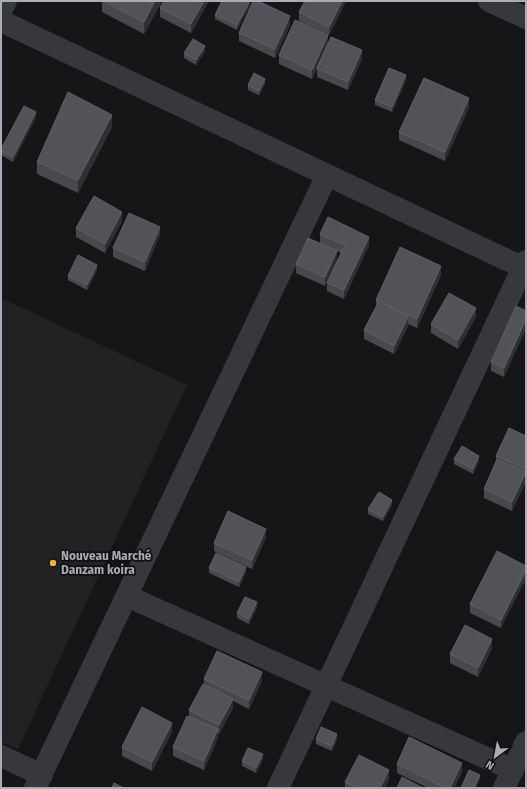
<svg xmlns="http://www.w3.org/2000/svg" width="527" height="789" font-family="'Fira Sans',sans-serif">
<rect width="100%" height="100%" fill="#161618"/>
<polygon fill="#222225" points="1,298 187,385 18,749 1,742"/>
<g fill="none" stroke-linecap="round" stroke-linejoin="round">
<g stroke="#37383d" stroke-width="22">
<polyline points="489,1 526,18"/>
<polyline points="1,12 6,1"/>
<polyline points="1,21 526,269"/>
<polyline points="127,596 513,770"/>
<polyline points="1,756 42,775"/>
<polyline points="35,788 327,175"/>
<polyline points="278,788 526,261"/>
<polyline points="504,788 526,742"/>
</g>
</g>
<g fill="#47494d">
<polygon points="102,1 162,1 144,34 102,12"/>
<polygon points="209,1 191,33 160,17 160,8"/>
<polygon points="250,1 250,5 237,30 215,19 215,15"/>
<polygon points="346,1 329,35 299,21 299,12"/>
<polygon points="290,25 275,58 239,41 239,33"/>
<polygon points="328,44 362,59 348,90 317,77 317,68 322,56 312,79 279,64 279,55"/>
<polygon points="205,51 196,65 184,58 184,53"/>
<polygon points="406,80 392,112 375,105 375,100"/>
<polygon points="265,84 259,95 248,90 248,85"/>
<polygon points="469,107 445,161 399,140 399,132"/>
<polygon points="36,117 13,162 1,155 1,149"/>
<polygon points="112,127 78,193 37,174 37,162"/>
<polygon points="122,221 105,253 76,237 76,228"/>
<polygon points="320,234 369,245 344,299 327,291 327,283 341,253 320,243"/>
<polygon points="160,235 145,271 113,257 113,248"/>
<polygon points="337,260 325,286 296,273 296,264"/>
<polygon points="97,270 87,290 68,280 68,276"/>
<polygon points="441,275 417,328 408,324 408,326 394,354 364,339 364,330 376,308 376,300"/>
<polygon points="526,311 526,328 504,377 491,371 491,362"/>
<polygon points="476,317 458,349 431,333 431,324"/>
<polygon points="526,436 526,481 512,511 484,498 484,489 496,460 496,456"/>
<polygon points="454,459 479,461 473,474 454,464"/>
<polygon points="392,505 383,521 368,514 368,509"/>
<polygon points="266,537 252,569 214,551 214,543"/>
<polygon points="526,566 501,628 470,613 470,604"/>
<polygon points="209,568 246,572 239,587 209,573"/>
<polygon points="257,607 249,624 237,618 237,613"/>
<polygon points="492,648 478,677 450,663 450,654"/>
<polygon points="204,679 262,681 249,709 233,701 233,708 219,734 218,733 218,738 204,770 173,756 173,747 189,717 189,710 204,684"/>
<polygon points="172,732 152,771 122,756 122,747"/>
<polygon points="316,739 337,739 332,751 316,744"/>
<polygon points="263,759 256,773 242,766 242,761"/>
<polygon points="397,764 462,772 454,788 428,788 397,773"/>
<polygon points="389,779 385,788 345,788 345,782"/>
</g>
<g fill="#2f3033">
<polygon points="155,1 162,1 144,34 144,22"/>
<polygon points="204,1 209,1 191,33 191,24"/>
<polygon points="250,1 250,5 237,30 237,25"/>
<polygon points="342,1 346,1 329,35 329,27"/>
<polygon points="290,16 290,25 275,58 275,49"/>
<polygon points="328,35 328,44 312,79 312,70"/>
<polygon points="205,46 205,51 196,65 196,60"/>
<polygon points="362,50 362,59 348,90 348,82"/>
<polygon points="406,75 406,80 392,112 392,107"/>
<polygon points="265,79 265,84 259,95 259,91"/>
<polygon points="469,98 469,107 445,161 445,152"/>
<polygon points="36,112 36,117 13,162 13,157"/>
<polygon points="112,115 112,127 78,193 78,180"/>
<polygon points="122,212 122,221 105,253 105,244"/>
<polygon points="160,227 160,235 145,271 145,262"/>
<polygon points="369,237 369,245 344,299 344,290"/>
<polygon points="337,251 337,260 325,286 325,277"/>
<polygon points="97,265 97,270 87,290 87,285"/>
<polygon points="441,266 441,275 417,328 417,319"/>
<polygon points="476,308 476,317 458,349 458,340"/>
<polygon points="408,317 408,326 394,354 394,346"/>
<polygon points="526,319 526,328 504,377 504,368"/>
<polygon points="479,456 479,461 473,474 473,469"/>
<polygon points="526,472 526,481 512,511 512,502"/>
<polygon points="392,500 392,505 383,521 383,517"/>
<polygon points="266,529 266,537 252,569 252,560"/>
<polygon points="246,567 246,572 239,587 239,582"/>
<polygon points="526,570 526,579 501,628 501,620"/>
<polygon points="257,602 257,607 249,624 249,619"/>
<polygon points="492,639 492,648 478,677 478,668"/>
<polygon points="262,672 262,681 249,709 249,700"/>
<polygon points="233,699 233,708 219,734 219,725"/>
<polygon points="172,723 172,732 152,771 152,762"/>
<polygon points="218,729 218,738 204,770 204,761"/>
<polygon points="337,734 337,739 332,751 332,746"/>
<polygon points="263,754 263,759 256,773 256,768"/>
<polygon points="462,763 462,772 454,788 450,788"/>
<polygon points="389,770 389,779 385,788 380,788"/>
<polygon points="480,775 480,779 476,788 474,788"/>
</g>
<g fill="#525359" stroke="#5f6168">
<polygon points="104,1 155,1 144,22"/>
<polygon points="164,1 204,1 191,24 160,8"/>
<polygon points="222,1 250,1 237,25 215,15"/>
<polygon points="253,1 258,1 290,16 275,49 239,33"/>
<polygon points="305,1 342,1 329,27 299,12"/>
<polygon points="295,20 328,35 312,70 279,55"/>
<polygon points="331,37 362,50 348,82 317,68"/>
<polygon points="193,39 205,46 196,60 184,53"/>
<polygon points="389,68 406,75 392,107 375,100"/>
<polygon points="254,73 265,79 259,91 248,85"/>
<polygon points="424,78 469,98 445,152 399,132"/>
<polygon points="68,92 112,115 78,180 37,162"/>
<polygon points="24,106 36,112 13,157 1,151 1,149"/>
<polygon points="94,196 122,212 105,244 76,228"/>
<polygon points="129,213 160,227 145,262 113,248"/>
<polygon points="328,217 369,237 344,290 327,283 345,245 320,234"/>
<polygon points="308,238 337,251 325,277 296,264"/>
<polygon points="400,247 441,266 417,319 385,304 408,317 394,346 364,330 379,301 376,300"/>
<polygon points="78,255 97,265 87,285 68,276"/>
<polygon points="449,293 476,308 458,340 431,324"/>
<polygon points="516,306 526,311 526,319 504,368 491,362"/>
<polygon points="509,428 526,436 526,469 496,456"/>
<polygon points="462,446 479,456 473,469 454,459"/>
<polygon points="497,460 526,472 512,502 484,489"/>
<polygon points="379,492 392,500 383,517 368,509"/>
<polygon points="228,511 266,529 252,560 214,543"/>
<polygon points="497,551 526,566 526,570 501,620 470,604"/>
<polygon points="216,553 246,567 239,582 209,568"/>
<polygon points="245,597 257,602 249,619 237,613"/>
<polygon points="465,625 492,639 478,668 450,654"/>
<polygon points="217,651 262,672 249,700 204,679"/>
<polygon points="203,684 233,699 219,725 189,710"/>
<polygon points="142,707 172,723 152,762 122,747"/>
<polygon points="187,716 218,729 204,761 173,747"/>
<polygon points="321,727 337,734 332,746 316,739"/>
<polygon points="409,737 462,763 450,788 446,788 397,764"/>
<polygon points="248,748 263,754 256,768 242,761"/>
<polygon points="359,755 389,770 380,788 358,788 345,782"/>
<polygon points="469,770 480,775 474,788 461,788"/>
<polygon points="402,777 423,788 397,788"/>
<polygon points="114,783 124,788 112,788"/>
</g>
<circle fill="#f2b134" stroke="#111113" stroke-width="1.5" cx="53" cy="563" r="4"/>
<g text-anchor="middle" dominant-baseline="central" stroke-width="3.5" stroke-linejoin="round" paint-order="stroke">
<g font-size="12" font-weight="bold" fill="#a8adb8" stroke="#111113" text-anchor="start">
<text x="61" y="556">Nouveau Marché<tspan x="61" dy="14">Danzam koira</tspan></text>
</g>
</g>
<rect width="527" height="789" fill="none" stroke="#a8adb8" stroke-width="4"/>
<g transform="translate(495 757) rotate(212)" stroke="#111113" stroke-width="3" paint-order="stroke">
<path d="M0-3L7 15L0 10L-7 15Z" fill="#a8adb8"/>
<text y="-6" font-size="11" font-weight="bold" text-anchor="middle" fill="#a8adb8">N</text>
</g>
</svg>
